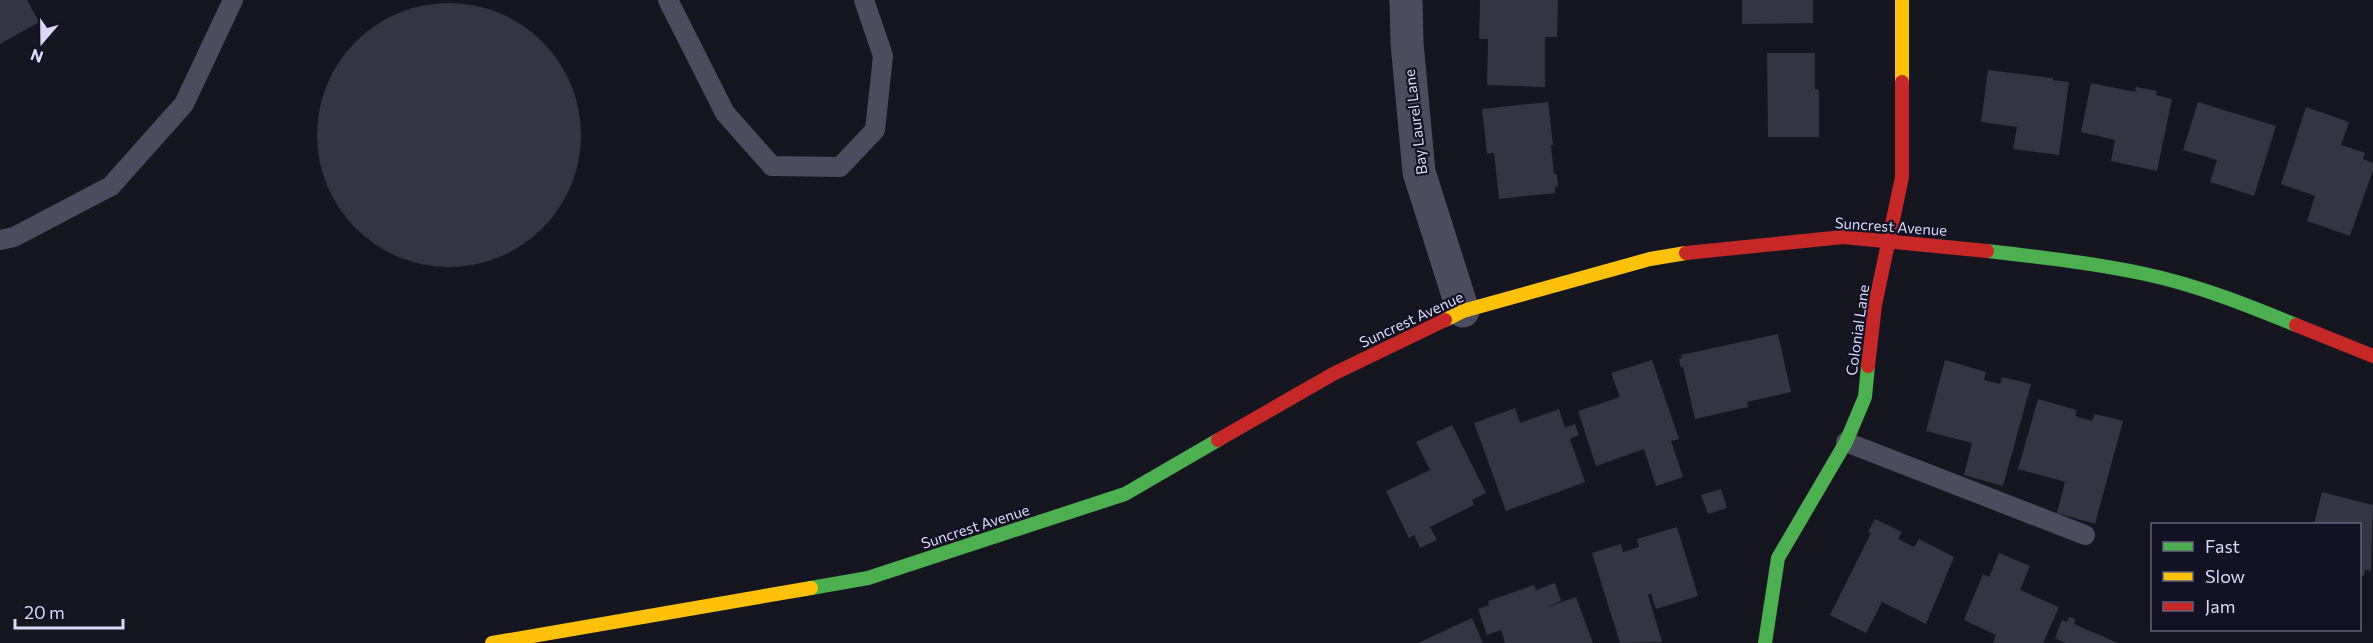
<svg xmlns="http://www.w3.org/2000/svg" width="2373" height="643" font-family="Commissioner,sans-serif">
<rect width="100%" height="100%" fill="#161620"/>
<g fill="#353442">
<polygon points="0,0 27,0 39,22 0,44"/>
<polygon points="1480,0 1558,0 1557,37 1545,37 1545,87 1487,85 1488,39 1479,39"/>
<polygon points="1742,0 1813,0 1813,23 1742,24"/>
<circle cx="449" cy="135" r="132"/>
<polygon points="1767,53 1815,53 1815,89 1819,90 1819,137 1768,137"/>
<polygon points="1988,70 2053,78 2053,80 2069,82 2059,155 2013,149 2017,127 1981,122"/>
<polygon points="2091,83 2135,92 2136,87 2157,91 2156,95 2172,99 2157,171 2111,161 2115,140 2081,132"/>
<polygon points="1548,102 1553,145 1551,145 1554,174 1557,174 1558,187 1555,187 1555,193 1499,199 1494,153 1487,154 1482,109"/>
<polygon points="2198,102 2276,126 2254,196 2210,182 2217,160 2183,150"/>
<polygon points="2306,107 2349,122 2341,145 2365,153 2363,159 2373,163 2373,170 2350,236 2307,221 2315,196 2281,184"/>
<polygon points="1778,334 1791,392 1747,402 1748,407 1695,419 1683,367 1681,368 1679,359 1682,358 1681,355"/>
<polygon points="1652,360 1679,439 1671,441 1683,477 1656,486 1644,449 1596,466 1578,411 1620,397 1611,373"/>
<polygon points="1945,360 1986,372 1984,380 2000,384 2002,377 2031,384 2003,486 1964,475 1972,443 1926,431"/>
<polygon points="2038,399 2077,410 2075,416 2092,421 2095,414 2123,421 2095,524 2057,513 2065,482 2018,469"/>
<polygon points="1515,408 1520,423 1559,409 1565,428 1575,424 1579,435 1570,439 1585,482 1506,511 1474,423"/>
<polygon points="1452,425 1486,493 1472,500 1474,505 1430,527 1437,540 1420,548 1414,535 1409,538 1386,491 1430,470 1416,442"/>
<polygon points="1721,489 1727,508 1708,514 1701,495"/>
<polygon points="2322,492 2373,505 2371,571 2365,570 2364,576 2360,575 2360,524 2314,524"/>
<polygon points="1875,519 1902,532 1898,539 1914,547 1919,539 1954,557 1926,624 1882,602 1866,633 1830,615 1871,533 1868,532"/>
<polygon points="1677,527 1698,596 1656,609 1651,593 1648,595 1662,642 1620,643 1592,553 1621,544 1623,552 1639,547 1637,539"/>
<polygon points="1999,553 2030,566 2020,590 2059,607 2043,643 1993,643 1996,635 1964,620 1983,574 1989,577"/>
<polygon points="1555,583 1561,601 1544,608 1576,597 1593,643 1505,643 1501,630 1487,635 1478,609 1489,605 1488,601 1534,585 1536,590"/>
<polygon points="2069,617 2075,619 2074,624 2118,643 2065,643 2055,638 2062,620 2067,622"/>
<polygon points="1472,618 1483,643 1418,643 1435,635"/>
</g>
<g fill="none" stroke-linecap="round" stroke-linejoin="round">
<g stroke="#4c4c5f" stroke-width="20">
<polyline points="668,0 725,113 772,166 840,167 875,130 883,56 864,0"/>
<polyline points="0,240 14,237 111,186 184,104 233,0"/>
<polyline points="1846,442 2085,535"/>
</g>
<polyline stroke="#4c4c5f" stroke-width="33" points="1406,0 1407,43 1419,172 1463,311"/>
<g stroke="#4caf50" stroke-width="14">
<path d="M1987,251C2040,257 2093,263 2145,274C2197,285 2247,305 2296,325"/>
<polyline points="811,588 868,578 1125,494 1218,440"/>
<polyline points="1765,643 1778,558 1846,442 1865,397 1868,366"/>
</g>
<g stroke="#ffc107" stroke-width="14">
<polyline points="1902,0 1902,82"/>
<polyline points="1445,320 1463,311 1650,259 1686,253"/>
<polyline points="492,643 811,588"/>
</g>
<g stroke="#c62828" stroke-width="14">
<polyline points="1686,253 1843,237 1987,251"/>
<polyline points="2296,325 2373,356"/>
<polyline points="1868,366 1875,305 1902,177 1902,82"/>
<polyline points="1218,440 1333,374 1445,320"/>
</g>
</g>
<g text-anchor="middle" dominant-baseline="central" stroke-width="4.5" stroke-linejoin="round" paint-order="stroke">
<g font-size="15" fill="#dad9fb" stroke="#131224">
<text transform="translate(1415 122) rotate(-97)">Bay Laurel Lane</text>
<text transform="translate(1891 226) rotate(4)">Suncrest Avenue</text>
<text transform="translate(1411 319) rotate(-25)">Suncrest Avenue</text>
<text transform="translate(1857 330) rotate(-82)">Colonial Lane</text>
<text transform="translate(975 526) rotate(-18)">Suncrest Avenue</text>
</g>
</g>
<rect x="2151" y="523" width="210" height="108" fill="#131224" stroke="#63627a" stroke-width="1.5"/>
<rect x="2163" y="542" width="30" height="9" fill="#4caf50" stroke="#63627a" stroke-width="1.5"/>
<text x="2205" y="553" font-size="18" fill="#dad9fb">Fast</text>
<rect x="2163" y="572" width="30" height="9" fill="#ffc107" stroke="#63627a" stroke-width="1.5"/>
<text x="2205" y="583" font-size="18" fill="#dad9fb">Slow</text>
<rect x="2163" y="602" width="30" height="9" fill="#c62828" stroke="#63627a" stroke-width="1.5"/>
<text x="2205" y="613" font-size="18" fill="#dad9fb">Jam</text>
<g transform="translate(42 42) rotate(200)" stroke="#131224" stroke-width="4.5" paint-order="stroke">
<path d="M0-4.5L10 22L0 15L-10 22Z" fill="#dad9fb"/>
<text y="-9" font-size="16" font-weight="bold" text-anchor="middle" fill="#dad9fb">N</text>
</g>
<path d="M15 619v9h108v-9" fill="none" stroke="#dad9fb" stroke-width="3"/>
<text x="24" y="619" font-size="18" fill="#dad9fb" stroke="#131224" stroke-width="4.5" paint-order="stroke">20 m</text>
</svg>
